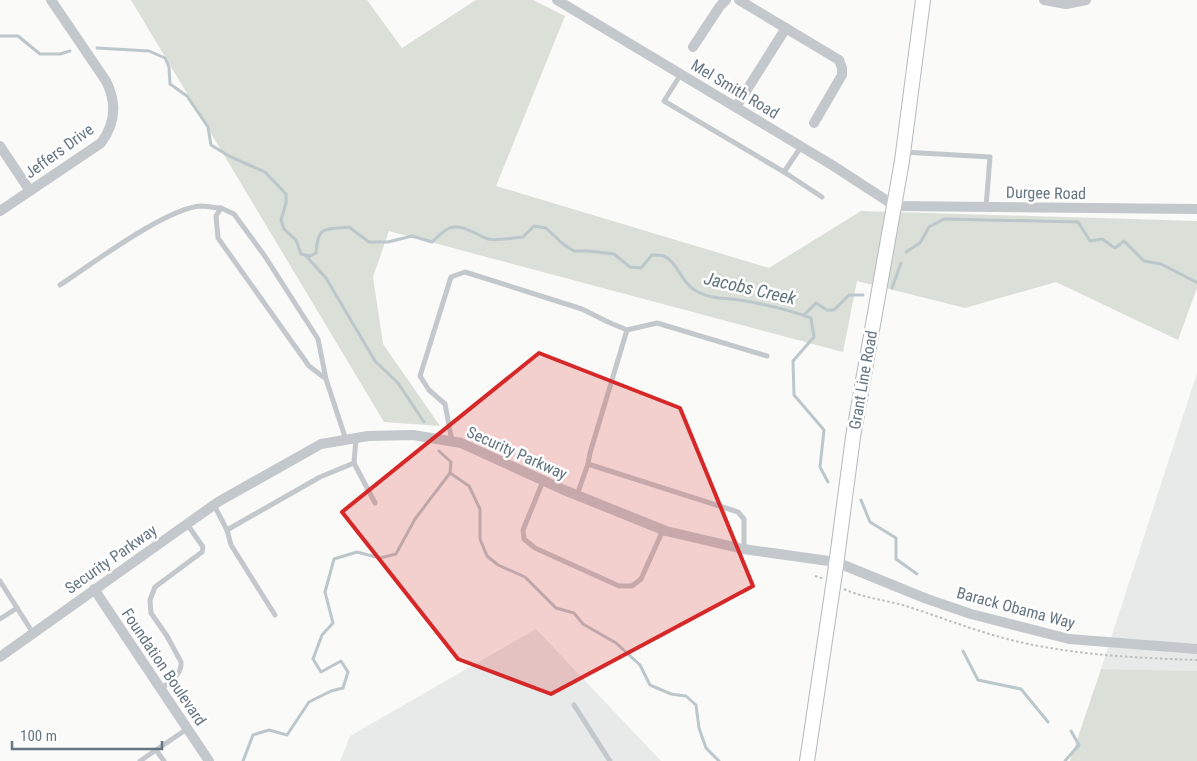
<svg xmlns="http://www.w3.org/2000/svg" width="1197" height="761" font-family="'Roboto Condensed',sans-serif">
<rect width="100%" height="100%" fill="#fafaf8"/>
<g fill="#e8e9e9">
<polygon points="1197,373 1197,671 1101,669"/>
<polygon points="536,629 661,761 340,761 350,736"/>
</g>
<g fill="#dadfd7">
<polygon points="131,0 367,0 402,48 476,0 533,0 565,16 496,186 769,268 861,211 1197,221 1197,288 1178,340 1056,282 965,308 857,281 843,352 389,231 373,277 383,344 440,426 384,422"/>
<polygon points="1101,669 1197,671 1197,761 1070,761"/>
</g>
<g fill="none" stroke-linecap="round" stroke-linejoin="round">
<g stroke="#bbc7cb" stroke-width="3">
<polyline points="0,36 18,36 40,54 60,54 70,51"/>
<path d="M97,48L149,51L165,58L169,67L170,84L187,96L208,127L211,145L229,156L265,172L286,194V203L281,220L284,229L296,240L301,254L310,256L316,253C318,225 324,230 349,227L369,242H388L412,236L432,242C447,227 453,222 473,232C478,234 483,238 488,239C499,241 512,238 523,237L534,226L546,228L563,244L574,251H589L614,254L630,267L641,268L652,255C655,255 661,255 664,256C678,262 681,284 698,292C711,299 725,298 739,300C764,304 788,309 811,318L814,337L793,361L794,395L824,430L820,467L828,482"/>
<polyline points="906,252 920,243 929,227 944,219 1078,222 1090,241 1102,239 1115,248 1124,241 1144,261 1161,264 1196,282"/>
<polyline points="306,256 326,278 375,361 398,383 424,422"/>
<polyline points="892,288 901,263"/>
<polyline points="804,315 816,303 827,310 834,310 849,295 863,295"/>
<polyline points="450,473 469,486 480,509 480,539 487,556 498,565 525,577 556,608 574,613 583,624 616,643 640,665 650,685 671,694 686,696 696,705 699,728 706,748 719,761"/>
<polyline points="861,500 870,522 896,538 896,559 917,574"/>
<polyline points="963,651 978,680 1021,689 1048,722"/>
<polyline points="243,761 253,735 269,730 287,735 309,702 331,691 343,688 348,672 341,661 321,672 313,659 322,635 333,623 325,592 334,559 357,552 380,558 396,554 415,519 450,473 451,462 439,451"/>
<polyline points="1065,761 1079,745 1071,731"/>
</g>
<defs>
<polyline id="secondary" points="807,761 835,573 853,437 902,161 923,0"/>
</defs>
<use href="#secondary" stroke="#b3babf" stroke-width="16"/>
<g stroke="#bbbfc2" stroke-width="2" stroke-dasharray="2.5 2.5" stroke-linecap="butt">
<polyline points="815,576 824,579"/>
<path d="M844,589C864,598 885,600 906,606C943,618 978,632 1015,641C1075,655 1136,658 1197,660"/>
</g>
<g stroke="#c3c8cc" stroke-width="5">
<polyline points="681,74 664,101 784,172 822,197"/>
<polyline points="904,152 990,157 986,207"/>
<polyline points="784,172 801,147"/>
<path d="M60,285C92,264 166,208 201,206C208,206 214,208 221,208"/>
<polyline points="627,330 657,323 767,356"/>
<polyline points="326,379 318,339 264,255 234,214 221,208 216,216 218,238 309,366 326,379 346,440"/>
<polyline points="356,438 354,463 375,503"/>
<polyline points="452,441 445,404 429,390 420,376 451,277 465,272 582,309 608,322 627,330 590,453 588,464 738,512 744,519 744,549"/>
<polyline points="543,481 523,530 524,539 535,548 619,586 632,586 641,579 663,530"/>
<polyline points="577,495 588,464"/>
<polyline points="214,505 227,530 320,477 354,463"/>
<polyline points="227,530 231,545 275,615"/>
<polyline points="0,581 33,633"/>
<polyline points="0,619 17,608"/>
<path d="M161,689C170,681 182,675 181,662L167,636L151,613L150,600L155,587L202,552L203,547L187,524"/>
<polyline points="574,705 610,761"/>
<polyline points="140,761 156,750"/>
<polyline points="164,761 156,750 187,729"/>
</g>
<g stroke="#c3c8cc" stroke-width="10">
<polyline points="557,0 832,165 895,206 1197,209"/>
<polyline points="739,0 839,60 842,68 842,75 814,123"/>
<polyline points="1044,0 1066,4 1086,0"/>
<polyline points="693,47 720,6 726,0"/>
<polyline points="736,107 786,28"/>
<polyline points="0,146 30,191"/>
<path d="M0,211L101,143C116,123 117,103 106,81L51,0"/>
<polyline points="94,589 209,761"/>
<polyline points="0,657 218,502 321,444 368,436 413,435 461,443 564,490 666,531 743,549 836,562 927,599 971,614 1069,639 1197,649"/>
</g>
<use href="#secondary" stroke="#fff" stroke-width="14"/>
</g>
<path fill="#d62828" fill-opacity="0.2" stroke="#d62828" stroke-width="4" stroke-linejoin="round" d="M539,353L680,408L753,586L551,694L458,659L342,512Z"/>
<g text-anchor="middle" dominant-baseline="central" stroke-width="5" stroke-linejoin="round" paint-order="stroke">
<g font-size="16" fill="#657683" stroke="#fff">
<text transform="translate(735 89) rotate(31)">Mel Smith Road</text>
<text transform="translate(59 151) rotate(-36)">Jeffers Drive</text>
<text transform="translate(1046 193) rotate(1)">Durgee Road</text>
<text transform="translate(863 380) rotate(-80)">Grant Line Road</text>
<text transform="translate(517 453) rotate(24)">Security Parkway</text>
<text transform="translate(111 559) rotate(-35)">Security Parkway</text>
<text transform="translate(1016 608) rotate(15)">Barack Obama Way</text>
<text transform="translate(164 667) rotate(56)">Foundation Boulevard</text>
</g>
<g font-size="18" font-style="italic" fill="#60757c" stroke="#fff">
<text transform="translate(750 288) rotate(13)">Jacobs Creek</text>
</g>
</g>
<path d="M12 741v8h150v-8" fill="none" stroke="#657683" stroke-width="2.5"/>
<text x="20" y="741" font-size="15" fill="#657683" stroke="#ffffff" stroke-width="4" paint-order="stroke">100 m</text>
</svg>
